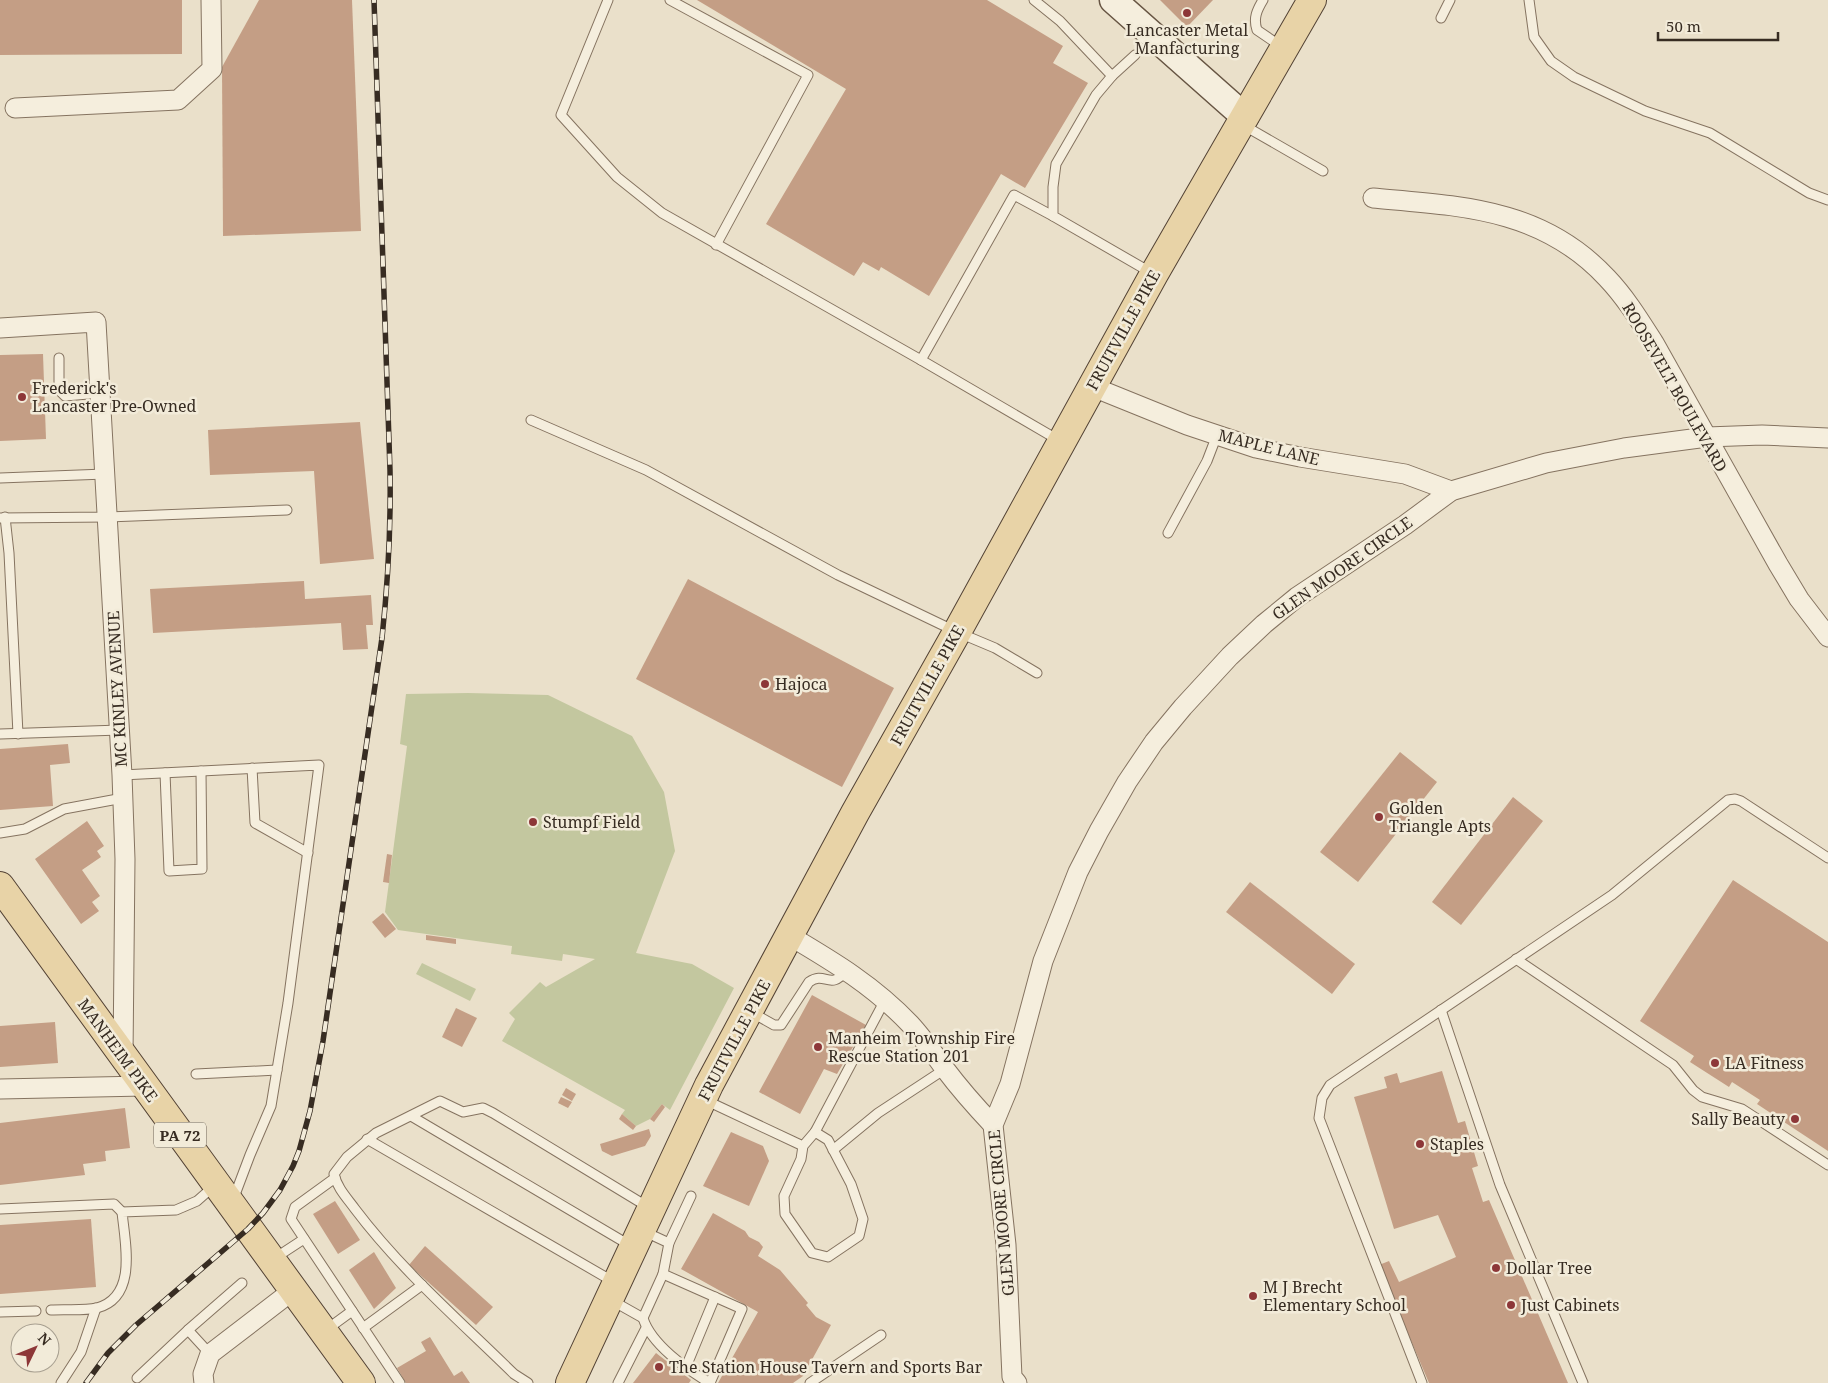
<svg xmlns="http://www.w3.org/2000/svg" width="1828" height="1383" font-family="'Noto Serif',serif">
<rect width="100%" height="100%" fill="#eae0ca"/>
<g fill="#c3c79f">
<polygon points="468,693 548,695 632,736 664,792 675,851 636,953 692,964 734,988 670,1110 662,1104 650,1119 636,1126 622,1114 625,1110 502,1041 515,1019 509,1013 540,982 546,987 595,959 563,954 562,961 511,954 512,946 398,930 385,912 407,746 400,744 406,694"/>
<polygon points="422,963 476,989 470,1001 416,974"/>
</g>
<g fill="#c49e85">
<polygon points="0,0 182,0 182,54 0,55"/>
<polygon points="259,0 352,0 361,231 223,236 222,67"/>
<polygon points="697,0 987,0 1063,46 1053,63 1088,83 1025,188 1001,174 929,296 881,267 879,271 863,262 854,276 766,224 846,89"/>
<polygon points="1160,0 1213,0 1187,27"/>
<polygon points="43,354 46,439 0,441 0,355"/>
<polygon points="360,422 374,559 320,564 314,471 210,475 208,430"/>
<polygon points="688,579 894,688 842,787 636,679"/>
<polygon points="304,581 305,599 371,595 373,625 366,625 368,649 343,650 341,623 153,633 150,589"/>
<polygon points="68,744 70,763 50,765 53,806 0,810 0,749"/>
<polygon points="1400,752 1437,782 1358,882 1320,852"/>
<polygon points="1513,797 1543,821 1461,925 1432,902"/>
<polygon points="87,821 104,846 97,851 101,857 82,870 100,896 92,902 99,911 81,924 35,859"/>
<polygon points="387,854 392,855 389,883 383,882"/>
<polygon points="1733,880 1828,942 1828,1151 1757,1104 1760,1100 1732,1082 1729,1087 1690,1062 1694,1056 1640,1021"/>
<polygon points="1250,882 1355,964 1332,994 1226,912"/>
<polygon points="383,913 396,929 385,938 372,922"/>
<polygon points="426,935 456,939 456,944 426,940"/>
<polygon points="812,995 866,1025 837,1074 824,1069 800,1114 759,1092"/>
<polygon points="456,1008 477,1018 462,1047 442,1037"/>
<polygon points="55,1022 58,1063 0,1067 0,1026"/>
<polygon points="1442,1071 1458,1123 1465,1121 1478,1166 1472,1168 1483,1202 1489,1200 1568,1383 1429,1383 1379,1265 1389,1261 1399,1282 1456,1257 1438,1215 1394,1229 1354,1097 1387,1088 1384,1077 1397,1073 1400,1083"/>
<polygon points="566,1088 576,1094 572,1101 562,1095"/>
<polygon points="561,1097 572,1102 568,1108 558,1103"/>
<polygon points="662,1104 665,1107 654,1122 650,1119"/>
<polygon points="125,1108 130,1148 105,1151 106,1161 83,1164 85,1175 0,1185 0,1123"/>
<polygon points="622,1114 636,1126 633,1130 619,1119"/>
<polygon points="649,1129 651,1136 645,1146 612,1156 602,1151 600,1144"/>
<polygon points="731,1132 763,1146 769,1161 749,1206 703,1186"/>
<polygon points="335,1201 360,1240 338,1254 313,1214"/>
<polygon points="713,1213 745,1231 749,1237 759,1242 763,1247 758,1256 780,1270 808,1303 806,1305 816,1317 831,1325 803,1376 793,1383 718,1383 758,1312 681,1269"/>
<polygon points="91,1219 96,1287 0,1294 0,1225"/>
<polygon points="425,1246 493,1307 476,1325 409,1265"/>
<polygon points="374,1252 396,1288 374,1309 349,1270"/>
<polygon points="430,1337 454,1376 462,1371 470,1383 406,1383 397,1368 426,1351 421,1342"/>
<polygon points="656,1353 691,1380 689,1383 633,1383"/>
</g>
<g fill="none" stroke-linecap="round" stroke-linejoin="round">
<defs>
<g id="lane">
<polyline points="608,0 561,115 617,177 662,213 921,360"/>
<polyline points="670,0 808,75 716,245"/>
<polyline points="1034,0 1060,21 1112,76 1135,55"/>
<path d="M1263,0C1257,10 1253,18 1257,30L1282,47"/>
<polyline points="1529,0 1534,37 1551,61 1574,77 1645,111 1710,133 1809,193 1828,200"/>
<polyline points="1441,18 1450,0"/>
<polyline points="1112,76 1096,95 1056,164 1053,187 1053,216 1150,272"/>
<polyline points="1243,125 1323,171"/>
<polyline points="1053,216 1014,195 921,360 1060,441"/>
<polyline points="59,358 59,390 65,396 100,393"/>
<polyline points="531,420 646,470 838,575 957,632 995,648 1037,673"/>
<polyline points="0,478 105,474"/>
<polyline points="5,517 9,553 18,734"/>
<polyline points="0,518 108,517 287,510"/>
<polyline points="1168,533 1207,461 1217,435"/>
<polyline points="0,734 120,730"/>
<polyline points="252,768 255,823 308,853"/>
<polyline points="165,773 169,871 202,869 201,771"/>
<polyline points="122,775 319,765 288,1003 271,1106 250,1155 233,1200"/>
<polyline points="0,833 25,829 64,809 123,798"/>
<polyline points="1516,959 1673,1065 1693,1090 1702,1097 1742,1109 1828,1165"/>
<polyline points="1441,1010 1500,1185 1583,1383"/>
<path d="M751,1012L774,1025H781L809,982C826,970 829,992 847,970"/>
<polyline points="196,1074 277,1070"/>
<polyline points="705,1100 803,1146 801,1159 784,1196 785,1214 812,1253 828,1257 859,1236 863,1219 851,1184 828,1140 815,1132 803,1146"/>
<polyline points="411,1116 631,1246"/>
<polyline points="815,1132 885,1000"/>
<polyline points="367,1139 614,1282"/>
<polyline points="833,1150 878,1113 945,1069"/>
<polyline points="335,1178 295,1207 291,1219 400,1383"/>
<path d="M691,1196L669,1243L663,1274L643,1318C651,1344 686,1369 710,1383"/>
<polyline points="0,1209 114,1204 122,1212"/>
<polyline points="643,1231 669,1243"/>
<polyline points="275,1258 304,1239"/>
<polyline points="663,1274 742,1309 710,1383"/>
<polyline points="611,1300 643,1318"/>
<path d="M51,1310C65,1309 83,1311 97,1308C138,1297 125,1243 122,1212L176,1210L197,1201L214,1186"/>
<polyline points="0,1312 36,1311"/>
<polyline points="363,1328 422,1285"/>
<polyline points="326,1330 352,1311"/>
<polyline points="210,1354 188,1330 242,1283"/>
<polyline points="686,1367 715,1297"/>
<polyline points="137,1378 188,1330"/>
<polyline points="61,1383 81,1352 96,1308"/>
<path d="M528,1383L514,1374C460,1321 401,1270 355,1209C347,1198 337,1188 334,1174L347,1157L376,1133L440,1101L463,1112L483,1108L493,1113L648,1207"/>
<polyline points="618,1383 646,1328"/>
<polyline points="810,1383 881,1335"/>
<polyline points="1422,1383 1319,1118 1322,1098 1330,1085 1612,895 1728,800 1735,799 1741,801 1828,858"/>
</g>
<g id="street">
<polyline points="15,108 178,100 212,69 211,0"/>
<path d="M1373,198C1461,206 1542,208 1607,278C1626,298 1640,321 1654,343L1778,564L1799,599L1828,637"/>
<polyline points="0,328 96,322 122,775 125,859 123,1056"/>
<polyline points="1093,387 1187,425 1256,448 1300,457 1405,474 1451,491"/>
<path d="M790,936C834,962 874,986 910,1024C923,1038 934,1054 945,1069C960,1089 976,1107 993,1125"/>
<polyline points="0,1089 144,1086"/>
<polyline points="204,1383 203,1374 210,1354 292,1291"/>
<polyline points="1017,1383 1012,1377 1006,1245 993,1125 1010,1084 1043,961 1078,872 1099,831 1127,782 1154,742 1183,707 1230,656 1264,624 1297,597 1405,525 1451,491 1546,463 1624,448 1707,437 1762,435 1828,438"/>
</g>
<polyline id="secondary" points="1113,0 1245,117"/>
<g id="primary">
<polyline points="0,886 361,1383"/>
<polyline points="570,1383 709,1085 855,813 957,632 1154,274 1312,0"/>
</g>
</defs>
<use href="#lane" stroke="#857360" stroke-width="11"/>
<use href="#street" stroke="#857360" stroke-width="21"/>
<use href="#secondary" stroke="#675543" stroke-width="29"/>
<use href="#primary" stroke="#534234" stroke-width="30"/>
<use href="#lane" stroke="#f5eedd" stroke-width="9"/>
<use href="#street" stroke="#f5eedd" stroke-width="19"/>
<use href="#secondary" stroke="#f5eedd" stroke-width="26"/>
<use href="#primary" stroke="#e8d3a7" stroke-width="28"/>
<defs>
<path id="rail" d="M86,1383L108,1353L136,1325L248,1229L263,1213L280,1190L293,1166L299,1151L310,1111L323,1041L382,638C388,582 391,526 390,470L374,0"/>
</defs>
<use href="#rail" stroke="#372c22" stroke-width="5.5"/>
<use href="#rail" stroke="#f2ebd9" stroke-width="4" stroke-dasharray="11" stroke-linecap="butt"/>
</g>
<g fill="#8d3738" stroke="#f2ebd9" stroke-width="2">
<circle cx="1187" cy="13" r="5"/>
<circle cx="22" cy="397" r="5"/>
<circle cx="765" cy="684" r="5"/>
<circle cx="1379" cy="817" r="5"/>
<circle cx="533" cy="822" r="5"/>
<circle cx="818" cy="1047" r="5"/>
<circle cx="1715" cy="1063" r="5"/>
<circle cx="1795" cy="1119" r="5"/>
<circle cx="1420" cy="1144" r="5"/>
<circle cx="1496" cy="1268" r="5"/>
<circle cx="1253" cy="1296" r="5"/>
<circle cx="1511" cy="1305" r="5"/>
<circle cx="659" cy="1367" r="5"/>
</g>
<g text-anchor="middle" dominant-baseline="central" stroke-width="5" stroke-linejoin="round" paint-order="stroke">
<rect fill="#f2ebd9" stroke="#6f6559" stroke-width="1" x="154" y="1122.5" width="52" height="25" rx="4"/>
<g font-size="15" font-weight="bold" fill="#372c22">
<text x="180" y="1135">PA 72</text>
</g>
<g font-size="16" fill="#372c22" stroke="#f2ebd9" text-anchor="start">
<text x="1187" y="30" text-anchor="middle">Lancaster Metal<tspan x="1187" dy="18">Manfacturing</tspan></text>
<text x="32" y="388">Frederick's<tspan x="32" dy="18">Lancaster Pre-Owned</tspan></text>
<text x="775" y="684">Hajoca</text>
<text x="1389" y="808">Golden<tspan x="1389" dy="18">Triangle Apts</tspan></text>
<text x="543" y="822">Stumpf Field</text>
<text x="828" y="1038">Manheim Township Fire<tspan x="828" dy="18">Rescue Station 201</tspan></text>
<text x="1725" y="1063">LA Fitness</text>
<text x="1785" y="1119" text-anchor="end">Sally Beauty</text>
<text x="1430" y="1144">Staples</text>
<text x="1506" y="1268">Dollar Tree</text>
<text x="1263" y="1287">M J Brecht<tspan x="1263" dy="18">Elementary School</tspan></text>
<text x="1521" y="1305">Just Cabinets</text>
<text x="669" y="1367">The Station House Tavern and Sports Bar</text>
</g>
<g font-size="16" fill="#372c22" stroke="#f2ebd9">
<text transform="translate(1123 330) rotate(-61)">FRUITVILLE PIKE</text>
<text transform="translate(1675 387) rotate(60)">ROOSEVELT BOULEVARD</text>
<text transform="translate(1269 447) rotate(14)">MAPLE LANE</text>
<text transform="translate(1342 568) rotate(-35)">GLEN MOORE CIRCLE</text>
<text transform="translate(927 685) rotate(-61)">FRUITVILLE PIKE</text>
<text transform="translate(117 689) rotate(-93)">MC KINLEY AVENUE</text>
<text transform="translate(734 1040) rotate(-62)">FRUITVILLE PIKE</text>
<text transform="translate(118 1050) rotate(54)">MANHEIM PIKE</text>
<text transform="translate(1001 1213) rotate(-95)">GLEN MOORE CIRCLE</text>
</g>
</g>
<g transform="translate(35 1348) rotate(47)"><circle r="24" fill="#f2ebd9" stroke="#a79f90"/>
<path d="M0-4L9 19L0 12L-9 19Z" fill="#8d3738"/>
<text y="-8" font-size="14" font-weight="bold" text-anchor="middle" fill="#372c22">N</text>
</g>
<path d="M1658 32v8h120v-8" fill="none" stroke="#372c22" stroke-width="2.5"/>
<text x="1666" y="32" font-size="15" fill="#372c22" stroke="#f2ebd9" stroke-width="4" paint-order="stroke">50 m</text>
</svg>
